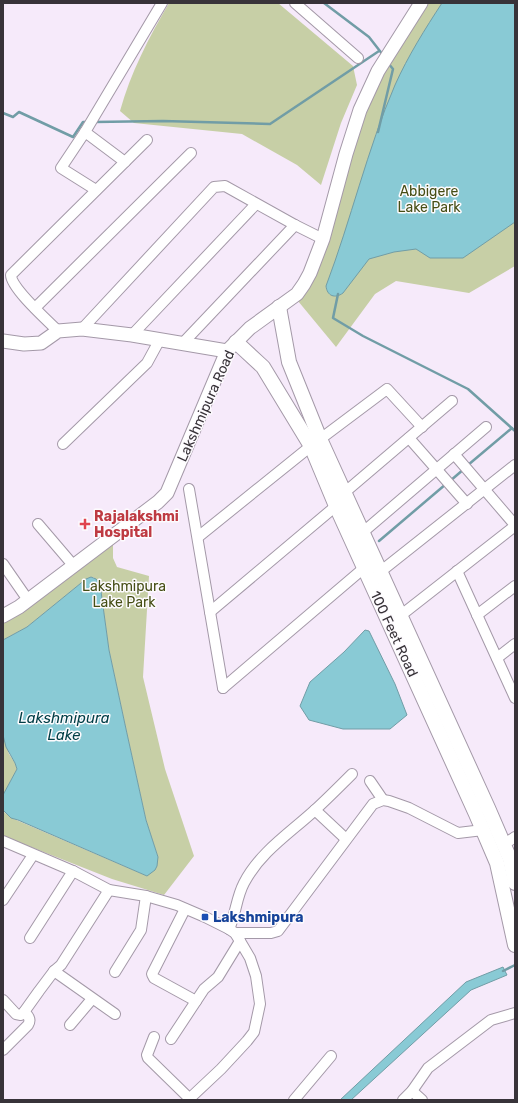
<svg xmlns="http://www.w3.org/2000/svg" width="518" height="1103" font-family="Rubik,sans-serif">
<rect width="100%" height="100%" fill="#f6eafa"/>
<g fill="#c7cfa6">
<path d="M169,3H278L353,66L357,85L341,123L321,185L297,165L242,134L134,123L120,111C130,74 149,37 169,3Z"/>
<polygon points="426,3 515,3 515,266 469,293 396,281 375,294 336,347 298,301 364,114 381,73"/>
<polygon points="113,543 113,558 117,567 149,576 143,677 165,769 194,856 164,895 112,879 3,836 3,810 5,813 14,819 147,876 158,857 146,820 126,729 109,650 100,584 93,577 86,579 27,627 3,640 3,623 18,615"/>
<polygon points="3,735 9,754 15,763 17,769 3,795"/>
</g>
<g fill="#89cad5" stroke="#719da6">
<path d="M442,3H515V222L463,258H430L416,249L394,252L369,259L343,293C335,299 327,296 326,286C351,220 367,150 395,85C408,56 425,29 442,3Z"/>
<polygon points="91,577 96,579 100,584 109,650 126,729 146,820 158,857 157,866 155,870 147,876 18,820 11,818 3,810 3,795 17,769 15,763 6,747 3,735 3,640 27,627 86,579"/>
<polygon points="365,630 369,631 395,684 407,715 390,729 343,729 309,720 300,706 310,682 344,652"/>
<polygon points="503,967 507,975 471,990 351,1100 340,1100 466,982"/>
</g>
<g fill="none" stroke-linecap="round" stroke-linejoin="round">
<g stroke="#719da6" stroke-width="2.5">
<polyline points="324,3 369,37 383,55"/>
<polyline points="3,113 13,117 19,112 73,137 83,122 87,122"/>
<polyline points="94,122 163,121 270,124 379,51"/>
<polyline points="378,132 393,69 388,63"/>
<polyline points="338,294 333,318 363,336 468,389 515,431"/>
<polyline points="468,465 512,428"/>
<polyline points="450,481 464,469"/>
<polyline points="379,541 446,484"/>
<polyline points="503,971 515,965"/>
</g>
<defs>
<g id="minor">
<polyline points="295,3 358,58"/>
<polyline points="85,132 162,3"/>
<polyline points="96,190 61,168 85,132 125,162"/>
<polyline points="35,308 191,153"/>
<polyline points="82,329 214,187 225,186 295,225 323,239"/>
<path d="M58,331C48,321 11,288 11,275L147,140"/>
<polyline points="132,335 256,204"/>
<polyline points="183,343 295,225"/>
<polyline points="409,438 467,504"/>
<polyline points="63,444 147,363 159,341"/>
<polyline points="454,454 515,525"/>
<polyline points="189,489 223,688"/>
<polyline points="344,493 452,401"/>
<polyline points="38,524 73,565"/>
<polyline points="362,533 486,427"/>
<polyline points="198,537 311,446 387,389 422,427"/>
<polyline points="3,564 28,600"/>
<polyline points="457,571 515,698"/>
<polyline points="380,572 515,465"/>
<polyline points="210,612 336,506"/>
<polyline points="477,615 515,586"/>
<polyline points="400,616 515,526"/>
<polyline points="497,658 515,644"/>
<polyline points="223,688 364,568"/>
<polyline points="370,781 383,800"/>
<polyline points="315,810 346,839"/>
<polyline points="3,841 73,871 109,890 146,896 177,905 205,917 229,929 235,933 240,941 250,958 256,976 260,1004 254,1032 247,1041 221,1069 188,1100"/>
<polyline points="503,845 515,837"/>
<polyline points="3,900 33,855"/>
<polyline points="185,909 152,974 154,978 196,1001"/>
<path d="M229,929C236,914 236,898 244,883C260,852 290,833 315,810C327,799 340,786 352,774"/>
<polyline points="235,933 271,933 278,931 373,804 383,800 389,801 409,808 458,833 483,830"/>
<polyline points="30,938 73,871"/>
<polyline points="54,971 115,1014"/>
<polyline points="115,972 141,930 146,896"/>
<polyline points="3,1000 16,1014 21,1015 24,1012 39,991 54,971 61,965 109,890"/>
<polyline points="70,1025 92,999"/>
<polyline points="154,1037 147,1055 148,1058 190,1099"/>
<polyline points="171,1039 204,989 218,977 240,941"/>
<path d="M3,1050L28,1025C31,1020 29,1016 24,1012"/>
<polyline points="412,1091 422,1100"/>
<polyline points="294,1100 331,1056"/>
<polyline points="403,1100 412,1091 428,1068 491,1020 515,1013"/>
</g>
<g id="tertiary">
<polyline points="3,341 24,344 41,343 58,331 82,329 132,335 227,351"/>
<polyline points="3,616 19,607 158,502 167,493 227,351 250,328 297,294 304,284 310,273 323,239 346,154 360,110 378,71 421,3"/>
</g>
<g id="secondary">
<polyline points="279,307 289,362 320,439 488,808 510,859 515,883"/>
<polyline points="236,342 263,367 311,446 336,506 476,814 497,863 515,945"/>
</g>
</defs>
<use href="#minor" stroke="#a499a8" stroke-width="12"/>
<use href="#tertiary" stroke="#a499a8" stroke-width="15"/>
<use href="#secondary" stroke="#a499a8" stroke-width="16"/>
<use href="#minor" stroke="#fff" stroke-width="10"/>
<use href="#tertiary" stroke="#fff" stroke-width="13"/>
<use href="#secondary" stroke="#fff" stroke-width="14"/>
</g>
<path fill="#e0444e" stroke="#fdfbfe" stroke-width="1.5" d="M83 518h4v4h4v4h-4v4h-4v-4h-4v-4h4z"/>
<rect fill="#1a4fb4" stroke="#fdfbfe" stroke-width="1.5" x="201" y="913" width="8" height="8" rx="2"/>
<g text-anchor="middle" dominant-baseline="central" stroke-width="3" stroke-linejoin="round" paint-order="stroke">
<g font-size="14" fill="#464e15" stroke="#fdfbfe">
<text x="429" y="191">Abbigere<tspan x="429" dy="16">Lake Park</tspan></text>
<text x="124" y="586">Lakshmipura<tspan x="124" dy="16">Lake Park</tspan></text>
</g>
<g font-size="14" fill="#383339" stroke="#fdfbfe">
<text transform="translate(206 406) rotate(-66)">Lakshmipura Road</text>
<text transform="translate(394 634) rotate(65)">100 Feet Road</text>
</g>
<g font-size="14" font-weight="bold" fill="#be3a42" stroke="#fdfbfe" text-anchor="start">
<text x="94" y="516">Rajalakshmi<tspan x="94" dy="16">Hospital</tspan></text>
</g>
<g font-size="14" font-weight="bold" fill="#164399" stroke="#fdfbfe" text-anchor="start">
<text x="213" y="917">Lakshmipura</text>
</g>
<g font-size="15" font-style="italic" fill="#003e46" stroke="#fdfbfe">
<text x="64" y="718">Lakshmipura<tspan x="64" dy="17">Lake</tspan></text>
</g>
</g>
<rect width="518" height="1103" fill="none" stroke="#383339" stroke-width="8"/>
</svg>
